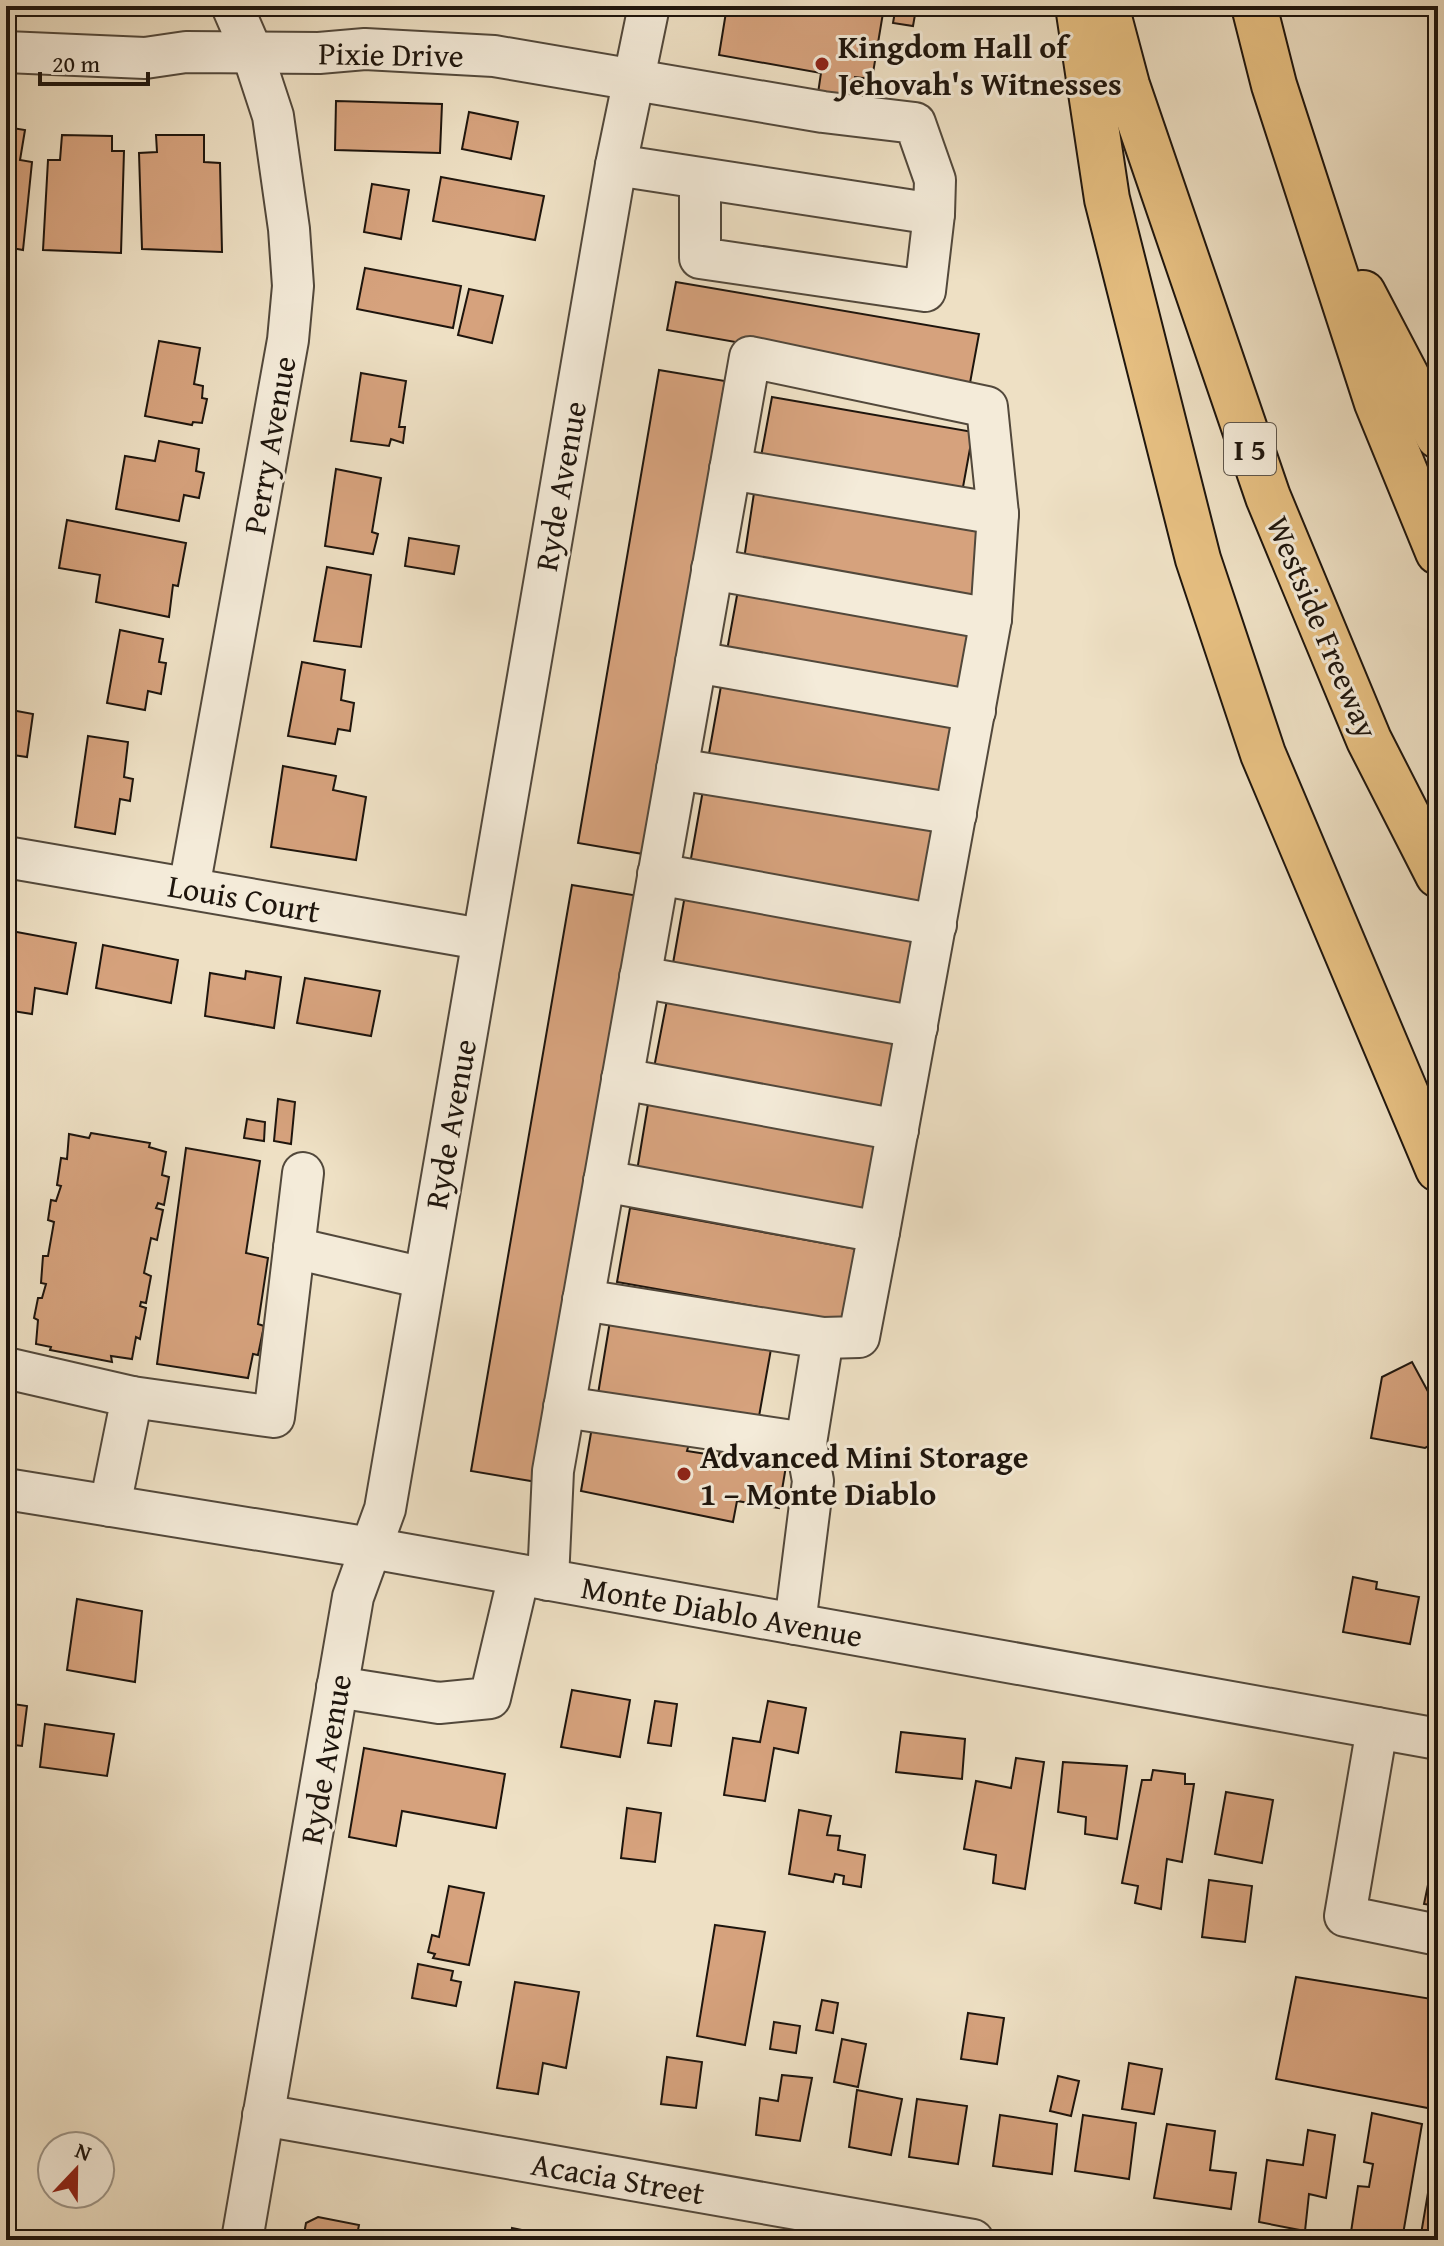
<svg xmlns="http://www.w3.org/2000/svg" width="1444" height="2246" font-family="'Gentium Book Plus',serif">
<rect width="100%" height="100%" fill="#eee0c4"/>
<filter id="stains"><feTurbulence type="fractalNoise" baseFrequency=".0025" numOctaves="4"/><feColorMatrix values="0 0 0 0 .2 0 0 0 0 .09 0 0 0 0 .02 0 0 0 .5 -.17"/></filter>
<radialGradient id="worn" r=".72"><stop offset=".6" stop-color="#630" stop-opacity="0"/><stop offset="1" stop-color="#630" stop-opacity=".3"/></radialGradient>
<g fill="#d6a27d" stroke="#1e150d" stroke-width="2">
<polygon points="727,6 884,7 872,79 855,77 852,106 817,100 821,73 719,55"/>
<polygon points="896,6 916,9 913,26 893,23"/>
<polygon points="336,101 442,104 440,153 335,150"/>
<polygon points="469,112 518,122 511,159 462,149"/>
<polygon points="6,127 25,130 20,160 32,162 23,250 6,247"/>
<polygon points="62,135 112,136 112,151 124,151 121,253 43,250 48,160 60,160"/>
<polygon points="156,135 204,135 204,162 220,163 222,252 142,249 139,153 157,152"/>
<polygon points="441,177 544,196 535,240 433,221"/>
<polygon points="372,184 409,190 401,239 364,232"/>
<polygon points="365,268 461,286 453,328 357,309"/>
<polygon points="676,282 979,334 970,383 667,330"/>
<polygon points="469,289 503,296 492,343 458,335"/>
<polygon points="159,341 200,348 194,384 203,386 202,398 207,399 202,423 193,422 192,425 145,416"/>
<polygon points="659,370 725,381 643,854 578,843"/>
<polygon points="361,373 406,381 399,427 405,427 403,443 391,439 389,446 351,441"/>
<polygon points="772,397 973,432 961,498 760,462"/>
<polygon points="159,441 199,449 196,471 204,473 199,498 184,495 179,521 116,509 125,456 155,461"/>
<polygon points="336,469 381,478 372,532 378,534 373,554 325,546"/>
<polygon points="754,493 988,533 976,599 744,559"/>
<polygon points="67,520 186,543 178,586 173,585 169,617 96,602 100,575 59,568"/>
<polygon points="409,538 459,546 454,574 405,566"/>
<polygon points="327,567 371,575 361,647 314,641"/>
<polygon points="738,590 970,631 958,697 726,656"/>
<polygon points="120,630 163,639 159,662 166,663 161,694 148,691 145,710 107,703"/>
<polygon points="302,662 345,670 341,700 354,703 350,731 338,729 335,744 288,736"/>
<polygon points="721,686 953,727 940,799 708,759"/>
<polygon points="6,709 33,714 27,757 6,754"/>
<polygon points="88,736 128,742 124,777 133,779 130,801 120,799 115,834 75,827"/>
<polygon points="283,766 336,776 333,790 366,797 356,860 271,847"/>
<polygon points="703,790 935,831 922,905 690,864"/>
<polygon points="572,885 639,896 537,1482 471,1471"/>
<polygon points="685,895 917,936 904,1010 672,969"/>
<polygon points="6,930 76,943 67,994 35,988 32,1014 6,1010"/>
<polygon points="103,945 178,960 171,1003 96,988"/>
<polygon points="246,971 281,977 274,1028 205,1016 210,973 245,979"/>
<polygon points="305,978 380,991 371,1036 297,1023"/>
<polygon points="667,1000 899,1041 885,1114 653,1073"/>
<polygon points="278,1099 295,1102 291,1144 274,1141"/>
<polygon points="648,1104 880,1145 868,1218 636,1177"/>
<polygon points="247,1119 265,1122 264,1141 244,1138"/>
<polygon points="91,1133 150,1143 149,1147 166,1152 162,1175 169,1177 164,1205 158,1203 156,1208 163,1210 157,1240 151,1238 144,1273 151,1276 146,1303 141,1302 140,1306 146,1308 140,1339 136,1337 132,1359 111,1356 112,1362 50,1350 51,1347 36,1344 38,1320 34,1318 38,1298 42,1298 46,1284 41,1283 43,1256 48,1256 54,1222 48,1220 51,1200 56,1201 61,1186 57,1185 61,1158 67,1159 69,1134 89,1138"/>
<polygon points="186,1148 260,1161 246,1253 268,1258 258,1324 264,1326 258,1355 253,1354 248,1378 157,1364"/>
<polygon points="630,1208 862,1250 848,1323 617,1282"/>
<polygon points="610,1321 771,1349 758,1422 598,1394"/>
<polygon points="1412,1362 1438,1410 1438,1441 1425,1448 1371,1438 1382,1377"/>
<polygon points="592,1427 689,1444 687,1451 719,1456 721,1442 788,1454 779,1508 737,1501 733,1522 581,1491"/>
<polygon points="1353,1577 1377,1582 1376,1589 1419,1597 1410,1644 1343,1632"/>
<polygon points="77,1599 142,1611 135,1682 67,1670"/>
<polygon points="572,1690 630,1700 620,1757 561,1747"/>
<polygon points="655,1701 677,1704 671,1746 648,1743"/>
<polygon points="768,1701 806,1708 798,1753 774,1748 765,1801 724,1795 733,1738 760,1742"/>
<polygon points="6,1703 27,1706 22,1746 6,1744"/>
<polygon points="45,1724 114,1734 107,1776 40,1767"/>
<polygon points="901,1732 965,1739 962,1779 896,1772"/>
<polygon points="364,1748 505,1774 496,1828 402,1811 396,1846 349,1837"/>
<polygon points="1016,1758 1044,1762 1025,1889 993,1883 996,1855 964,1849 976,1781 1011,1788"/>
<polygon points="1063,1762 1127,1766 1117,1839 1085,1834 1086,1817 1058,1812"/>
<polygon points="1153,1770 1185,1774 1185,1784 1194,1784 1182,1862 1167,1859 1161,1909 1135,1903 1138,1886 1122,1883 1142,1780 1151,1780"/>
<polygon points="1226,1792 1273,1800 1262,1863 1215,1854"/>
<polygon points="627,1808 661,1813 655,1862 621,1858"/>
<polygon points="799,1810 831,1816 827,1835 840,1836 838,1850 865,1855 861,1887 843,1884 844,1876 835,1874 833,1882 789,1874"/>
<polygon points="1438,1837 1438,1906 1424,1904"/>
<polygon points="1209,1880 1252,1886 1245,1942 1202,1937"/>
<polygon points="449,1886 484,1893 469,1965 433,1958 435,1954 428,1952 432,1935 439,1937"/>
<polygon points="715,1925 765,1932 745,2045 697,2036"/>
<polygon points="418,1964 453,1971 451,1980 461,1982 456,2006 412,1998"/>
<polygon points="1296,1977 1438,2000 1438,2110 1276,2079"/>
<polygon points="515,1982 579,1992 566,2068 543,2063 538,2094 497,2088"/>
<polygon points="822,2000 838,2003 833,2033 816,2030"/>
<polygon points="968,2013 1004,2018 997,2064 961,2059"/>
<polygon points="774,2022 800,2026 796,2053 770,2049"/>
<polygon points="842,2039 866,2044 858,2087 834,2082"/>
<polygon points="667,2057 702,2062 696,2108 661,2104"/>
<polygon points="1129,2063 1162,2069 1154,2114 1122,2109"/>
<polygon points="782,2075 812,2078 800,2141 756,2135 760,2098 778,2101"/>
<polygon points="1058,2076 1079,2081 1071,2116 1050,2111"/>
<polygon points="857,2090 902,2099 891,2155 849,2147"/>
<polygon points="917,2099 967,2106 958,2164 909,2157"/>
<polygon points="1372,2113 1422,2124 1402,2240 1351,2232 1358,2186 1369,2187 1373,2164 1364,2162"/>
<polygon points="1000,2115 1057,2124 1052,2174 993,2166"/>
<polygon points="1083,2115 1136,2123 1129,2179 1075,2171"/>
<polygon points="1167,2124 1215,2131 1210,2170 1236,2173 1231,2209 1154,2198"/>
<polygon points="1308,2130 1335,2135 1326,2198 1309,2194 1305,2231 1259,2222 1267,2160 1303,2165"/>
<polygon points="1430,2181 1438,2182 1438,2240 1420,2240"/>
<polygon points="318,2217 359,2225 356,2240 303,2240 306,2223"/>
<polygon points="512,2228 527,2231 526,2238 539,2240 474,2240 476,2232 511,2234"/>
<polygon points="577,2234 610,2239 610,2240 576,2240"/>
</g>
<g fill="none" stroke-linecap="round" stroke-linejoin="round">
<defs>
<g id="minor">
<polyline points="6,52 145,58 186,52 319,53 365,49 494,56 823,112 915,123 935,180 934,214 616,165"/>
<polyline points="700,180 700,258 925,291 934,214"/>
<polyline points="730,469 998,514"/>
<polyline points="712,569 991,619"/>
<polyline points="696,662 975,711"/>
<polyline points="677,769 956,814"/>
<polyline points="6,857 481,939"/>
<polyline points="658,874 936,925"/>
<polyline points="189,888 288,340 293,286 289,229 273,116 252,52 232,6"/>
<polyline points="640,977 917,1027"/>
<polyline points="622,1079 898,1130"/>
<polyline points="604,1181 879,1232 859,1337 823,1338"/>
<polyline points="294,1248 424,1278"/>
<polyline points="583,1300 823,1338 806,1443"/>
<polyline points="6,1368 132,1397 110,1506"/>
<polyline points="132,1397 274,1417 303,1173"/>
<polyline points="564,1407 806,1443 813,1481 795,1624"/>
<polyline points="6,1489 371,1548 1438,1739"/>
<polyline points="548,1580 553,1471 750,357 987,407 998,514 991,619 879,1232"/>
<polyline points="337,1687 439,1703 490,1698 519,1575"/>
<polyline points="1377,1728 1345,1916 1438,1935"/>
<polyline points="263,2115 973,2240"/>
<polyline points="242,2240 353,1597 385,1509 616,165 649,6"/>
</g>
<g id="highway">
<polyline points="1078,6 1107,199 1198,559 1263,754 1438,1169"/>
<polyline points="1106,6 1127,85 1268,497 1369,740 1438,875"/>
<polyline points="1254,6 1274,85 1377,403 1438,552"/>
<polyline points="1363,293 1438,436"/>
</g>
</defs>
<use href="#minor" stroke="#52483b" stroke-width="44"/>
<use href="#highway" stroke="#1e150d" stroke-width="48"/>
<use href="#minor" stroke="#f4ebd9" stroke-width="40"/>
<use href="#highway" stroke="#e7c082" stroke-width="44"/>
</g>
<g fill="#8f2418" stroke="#f4ebd9" stroke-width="3">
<circle cx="822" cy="64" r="8"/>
<circle cx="684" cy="1474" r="8"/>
</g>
<g text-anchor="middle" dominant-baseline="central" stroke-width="6" stroke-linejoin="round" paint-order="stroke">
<rect fill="#f4ebd9" stroke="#5e554a" stroke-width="2" x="1224" y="423" width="52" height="52" rx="6"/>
<g font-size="30" font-weight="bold" fill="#1e150d">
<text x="1250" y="449">I 5</text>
</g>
<g font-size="32" font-weight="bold" fill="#1e150d" stroke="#f4ebd9" text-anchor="start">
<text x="838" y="46">Kingdom Hall of<tspan x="838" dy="37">Jehovah's Witnesses</tspan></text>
<text x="700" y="1456">Advanced Mini Storage<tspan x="700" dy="37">1 – Monte Diablo</tspan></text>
</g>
<g font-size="32" fill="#1e150d" stroke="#f4ebd9">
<text transform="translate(391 54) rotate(1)">Pixie Drive</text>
<text transform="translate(269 445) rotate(-80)">Perry Avenue</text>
<text transform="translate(560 486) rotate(-80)">Ryde Avenue</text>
<text transform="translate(1323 627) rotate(67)">Westside Freeway</text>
<text transform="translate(244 898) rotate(10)">Louis Court</text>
<text transform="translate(450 1124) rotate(-80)">Ryde Avenue</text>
<text transform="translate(722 1611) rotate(10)">Monte Diablo Avenue</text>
<text transform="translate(325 1759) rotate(-80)">Ryde Avenue</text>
<text transform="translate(618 2178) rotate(10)">Acacia Street</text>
</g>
</g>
<rect width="1444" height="2246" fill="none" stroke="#eee0c4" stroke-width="32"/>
<rect x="8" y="8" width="1428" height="2230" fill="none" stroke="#1e150d" stroke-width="4"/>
<rect x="16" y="16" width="1412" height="2214" fill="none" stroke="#1e150d" stroke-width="2"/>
<g transform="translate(76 2170) rotate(22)"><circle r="38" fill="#f4ebd9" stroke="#9e9587" stroke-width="2"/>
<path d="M0-6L14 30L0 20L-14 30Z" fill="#8f2418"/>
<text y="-12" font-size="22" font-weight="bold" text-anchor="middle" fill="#1e150d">N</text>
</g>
<path d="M40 72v12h108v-12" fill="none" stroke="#1e150d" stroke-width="4"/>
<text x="52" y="72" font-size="24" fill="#1e150d" stroke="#f4ebd9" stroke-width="6" paint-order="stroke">20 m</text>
<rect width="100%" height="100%" filter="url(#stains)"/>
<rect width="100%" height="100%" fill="url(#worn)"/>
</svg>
